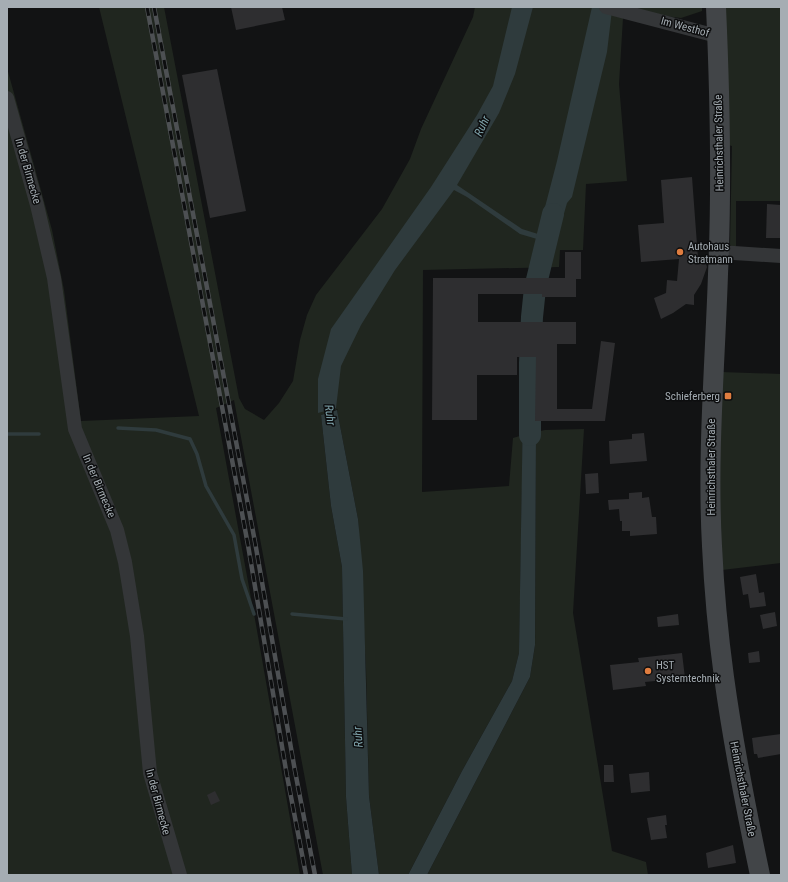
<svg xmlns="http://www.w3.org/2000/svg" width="788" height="882" font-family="'Roboto Condensed',sans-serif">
<rect width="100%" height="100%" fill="#121314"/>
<g fill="#20261f">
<polygon points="99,7 164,7 239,398 245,409 264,420 279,403 293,381 300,340 307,315 316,295 382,209 410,159 421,129 473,17 475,7 597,7 623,18 619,84 627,181 586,184 583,250 560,250 559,267 423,270 422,492 509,486 513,438 523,435 519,653 512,681 462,771 408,875 379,875 369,796 366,668 358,519 337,410 338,409 321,415 331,506 342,567 346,797 352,875 323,875 234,400 216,408 256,625 300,875 7,875 7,68 52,230 64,290 81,421 199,416"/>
<polygon points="612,7 702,7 702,11 681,18 632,12"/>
<polygon points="724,7 781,7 781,201 736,201 736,250 730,245 732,146 728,145"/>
<polygon points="721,372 781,374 781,563 722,570 716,469"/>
<polygon points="584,429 573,613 612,851 646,862 648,875 427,875 530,677 535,645 536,432 545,430"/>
</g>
<g fill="#2f3b3d">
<polygon points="512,7 533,7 515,74 499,113 457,185 522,229 538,234 557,161 592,7 600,7 612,10 607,52 572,197 567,203 555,245 536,241 537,239 520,234 467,197 454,190 395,270 361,325 341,366 336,408 318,413 318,379 331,329 431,187 477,115 493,86"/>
<polygon points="534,404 534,424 536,432 535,645 530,677 427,875 408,875 462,771 512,681 519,653 523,405"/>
<polygon points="337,410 358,519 363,571 369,796 379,875 352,875 346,797 342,567 331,506 321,415"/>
</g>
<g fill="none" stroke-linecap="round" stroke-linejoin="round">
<g stroke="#2f3b3d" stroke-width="3.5">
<polyline points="118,428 156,430 190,439 197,454 206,486 234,535 242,579 254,614"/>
<polyline points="7,434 39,434"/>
<polyline points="292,614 346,619"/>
</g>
<polyline stroke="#2f3b3d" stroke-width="22" points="530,435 530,363 532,317 535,288 553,214"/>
</g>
<g fill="#2e2e30">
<polygon points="231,7 282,7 285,20 236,30"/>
<polygon points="217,69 246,211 210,218 182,75"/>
<polygon points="692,177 698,258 704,257 707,267 701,284 694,295 694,305 686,304 673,313 661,319 654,298 666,293 667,280 677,281 679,259 641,262 638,225 664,223 661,180"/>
<polygon points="767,204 781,205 781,238 766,238"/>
<polygon points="565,252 581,252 581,279 576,279 576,297 542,297 542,294 478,294 478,322 576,322 576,344 557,344 557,409 592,409 601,341 615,343 605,421 535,421 536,357 517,357 517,375 477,375 477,420 432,420 433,278 565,278"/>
<polygon points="644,433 647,461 610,464 609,441 632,439 632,434"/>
<polygon points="598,473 599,493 586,494 585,474"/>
<polygon points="642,492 642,498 649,497 652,517 656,517 657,534 630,536 630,531 622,531 622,521 620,521 619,509 609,510 608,500 629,499 629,493"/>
<polygon points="756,574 759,593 764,592 766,606 750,608 748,594 743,595 740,577"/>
<polygon points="775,612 777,626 763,629 760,615"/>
<polygon points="678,614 679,625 658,627 657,617"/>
<polygon points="759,651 760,662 749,663 748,653"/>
<polygon points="682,653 685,678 645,682 646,686 613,690 610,665 639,662 638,658"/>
<polygon points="781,734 781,754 758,758 757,754 754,754 752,738"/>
<polygon points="604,765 613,765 614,782 604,782"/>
<polygon points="649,772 650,791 631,793 629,774"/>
<polygon points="215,791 220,801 211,805 207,795"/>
<polygon points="666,815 667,825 665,825 667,838 651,840 647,818"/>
<polygon points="733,845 736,863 708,868 706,853"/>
</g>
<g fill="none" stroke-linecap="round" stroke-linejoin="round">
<g stroke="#343638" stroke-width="14">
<polyline points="606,7 717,36"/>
<polyline points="7,98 37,205 54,278 75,429 117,530 125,562 137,636 150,773 180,875"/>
<polyline points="719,252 781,256"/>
</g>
<path stroke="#424548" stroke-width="20" d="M716,7C720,96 722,185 718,274C715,365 707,455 712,546C714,589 718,633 724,677C733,743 746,809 760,875"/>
<defs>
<g id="rail">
<polyline points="147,7 248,545 287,776 306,875"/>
<polyline points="154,7 255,542 295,771 315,875"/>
</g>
</defs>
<use href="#rail" stroke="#4d5053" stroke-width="4.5"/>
<use href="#rail" stroke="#0d0e0f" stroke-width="3" stroke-dasharray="9" stroke-linecap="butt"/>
</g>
<g fill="#e07d3f" stroke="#0d0e0f" stroke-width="1.5">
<circle cx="680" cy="252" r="4"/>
<rect x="724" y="392" width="8" height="8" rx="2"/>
<circle cx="648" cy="671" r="4"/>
</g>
<g text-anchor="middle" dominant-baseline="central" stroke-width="3" stroke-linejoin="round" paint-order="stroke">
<g font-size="11" fill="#a5adb3" stroke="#0d0e0f">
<text transform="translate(685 27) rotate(15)">Im Westhof</text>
<text transform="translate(719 143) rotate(-91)">Heinrichsthaler Straße</text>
<text transform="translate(28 171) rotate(74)">In der Birmecke</text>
<text transform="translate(711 467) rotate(-90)">Heinrichsthaler Straße</text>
<text transform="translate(99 486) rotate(67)">In der Birmecke</text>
<text transform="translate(743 789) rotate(79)">Heinrichsthaler Straße</text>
<text transform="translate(158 802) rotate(75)">In der Birmecke</text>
</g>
<g font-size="11" fill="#a5adb3" stroke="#0d0e0f" text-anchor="start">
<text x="688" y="246">Autohaus<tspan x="688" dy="13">Stratmann</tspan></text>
<text x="720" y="396" text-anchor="end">Schieferberg</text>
<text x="656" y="665">HST<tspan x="656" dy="13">Systemtechnik</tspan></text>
</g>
<g font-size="12" font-style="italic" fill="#7fa3ab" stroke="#0d0e0f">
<text transform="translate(482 126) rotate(-65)">Ruhr</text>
<text transform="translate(330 415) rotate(82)">Ruhr</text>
<text transform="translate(358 737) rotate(-94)">Ruhr</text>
</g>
</g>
<rect width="788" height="882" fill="none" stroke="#a5adb3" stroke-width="16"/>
</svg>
